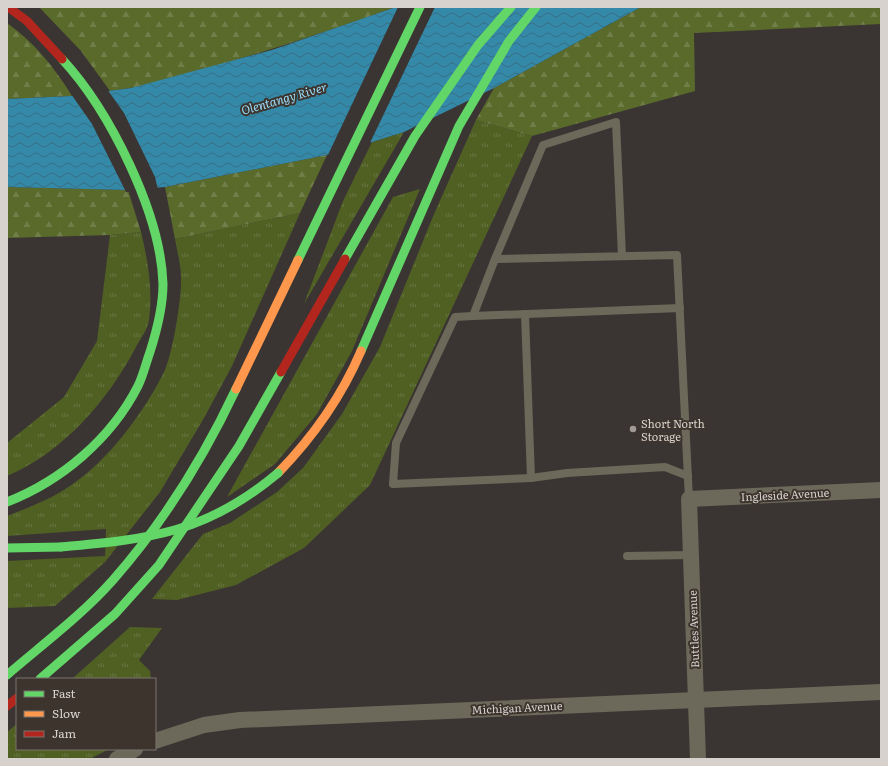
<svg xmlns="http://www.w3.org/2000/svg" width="888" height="766" font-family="Literata,serif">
<defs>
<pattern id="grass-tufts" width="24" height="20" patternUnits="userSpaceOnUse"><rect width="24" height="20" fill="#506023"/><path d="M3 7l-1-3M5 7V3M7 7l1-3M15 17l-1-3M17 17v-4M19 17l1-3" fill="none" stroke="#687642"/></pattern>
<pattern id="forest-firs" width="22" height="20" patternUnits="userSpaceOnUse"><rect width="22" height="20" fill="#596a2b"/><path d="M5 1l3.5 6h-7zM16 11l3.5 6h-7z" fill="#707e49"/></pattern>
<pattern id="water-waves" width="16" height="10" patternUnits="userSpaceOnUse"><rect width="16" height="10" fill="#3489a8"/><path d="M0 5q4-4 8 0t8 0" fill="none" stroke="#396f83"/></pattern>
</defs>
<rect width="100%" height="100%" fill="#3a3532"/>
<g fill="url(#grass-tufts)">
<polygon points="476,120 532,136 370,485 304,548 236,585 177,600 152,599 203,534 230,523 277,492 303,468 342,414 380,347 434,214"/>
<polygon points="404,132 304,304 343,201 372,142"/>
<polygon points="420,189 352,351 317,414 275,464 227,497 393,197"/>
<path d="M300,213L232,366L204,418L160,492L105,562L55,606L7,608V561L105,556L106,529L7,536V516C28,508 51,499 70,486C109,460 145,411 165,370C173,352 182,297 181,277C181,265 177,251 175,239Z"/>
<path d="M141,232C148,261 153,290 149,320C148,329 140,339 136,347C108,400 64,452 7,476V443L64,397L97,341L110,235Z"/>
<polygon points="130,627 162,628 139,660 150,671 151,679 72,679"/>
<polygon points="17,724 17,749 109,749 90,759 7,759 7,732"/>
</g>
<g fill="url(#forest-firs)">
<path d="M39,7H396C334,29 272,50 208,68C176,77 144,87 110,91L81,51Z"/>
<polygon points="641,7 881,7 881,24 694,33 695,91 532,136 476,120 494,88"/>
<path d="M7,23C35,43 54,67 72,96L7,99Z"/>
<polygon points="327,155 300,213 175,239 165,187"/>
<polygon points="7,187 128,190 141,232 110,235 7,238"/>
</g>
<polygon fill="url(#water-waves)" points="396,7 641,7 494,88 404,132 372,142 327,155 165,187 128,190 7,187 7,99 72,96 131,88 272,50"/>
<g fill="#3a3532">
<polygon points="398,7 435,7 369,145 327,157"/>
<polygon points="107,89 124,113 155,177 158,190 126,192 92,124 71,94"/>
</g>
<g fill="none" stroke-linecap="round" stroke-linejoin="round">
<g stroke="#6c695a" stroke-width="8">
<polyline points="622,256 616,122 543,145 495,259 677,255 689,499"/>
<polyline points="495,259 473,316 680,308"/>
<polyline points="525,314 531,478"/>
<polyline points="473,316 455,317 396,443 393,484 531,478 567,473 665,467 688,476"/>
<polyline points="627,556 691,555"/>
</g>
<g stroke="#6c695a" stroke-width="16">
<polyline points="155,741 204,725 240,720 881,692"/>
<polyline points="117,759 135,749"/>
<polyline points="698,759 689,499 881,490"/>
</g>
<g stroke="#63d668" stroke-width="9">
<polyline points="345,259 415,136 478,45 511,7"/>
<polyline points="298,260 420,7"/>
<polyline points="361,351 459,126 509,41 536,7"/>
<path d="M7,502C61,481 111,439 138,386C143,376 146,363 150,352C157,330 163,308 163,284C161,214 110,111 62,59"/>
<polyline points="7,548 61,547"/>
<path d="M7,675C43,644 82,615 113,580C163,523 204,457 236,389"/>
<polyline points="40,679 115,614 159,565 239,446 281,372"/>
</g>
<g stroke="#ff974d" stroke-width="9">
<polyline points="236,389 298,260"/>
<path d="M278,473C313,437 341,398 361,351"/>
</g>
<g stroke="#b3261e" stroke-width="9">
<polyline points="8,7 27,21 62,59"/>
<polyline points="281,372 345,259"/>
<polyline points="7,706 17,698"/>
</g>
<path stroke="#63d668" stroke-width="9" d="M61,547C150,539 207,533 278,473"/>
</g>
<circle fill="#a19b97" stroke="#3d342e" stroke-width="1.5" cx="633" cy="429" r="4"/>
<g text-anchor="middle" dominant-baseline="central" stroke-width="4" stroke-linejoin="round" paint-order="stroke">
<g font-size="11" fill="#d8d2ce" stroke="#3d342e" text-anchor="start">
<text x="641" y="423">Short North<tspan x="641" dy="13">Storage</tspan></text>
</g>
<g font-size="11" fill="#d8d2ce" stroke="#3d342e">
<text transform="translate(785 494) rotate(-3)">Ingleside Avenue</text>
<text transform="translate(693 629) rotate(-92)">Buttles Avenue</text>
<text transform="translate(517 707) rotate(-3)">Michigan Avenue</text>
</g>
<g font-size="12" font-style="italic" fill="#9bdefb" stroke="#3d342e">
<text transform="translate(284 98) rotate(-16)">Olentangy River</text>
</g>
</g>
<rect width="888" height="766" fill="none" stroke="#d8d2ce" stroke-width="16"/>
<rect x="16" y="678" width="140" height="72" fill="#3d342e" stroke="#7b736e"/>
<rect x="24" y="691" width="20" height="6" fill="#63d668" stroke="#7b736e"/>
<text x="52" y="698" font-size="12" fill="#d8d2ce">Fast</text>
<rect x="24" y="711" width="20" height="6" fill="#ff974d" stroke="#7b736e"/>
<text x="52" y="718" font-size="12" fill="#d8d2ce">Slow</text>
<rect x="24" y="731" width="20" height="6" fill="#b3261e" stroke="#7b736e"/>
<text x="52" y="738" font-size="12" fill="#d8d2ce">Jam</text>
</svg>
